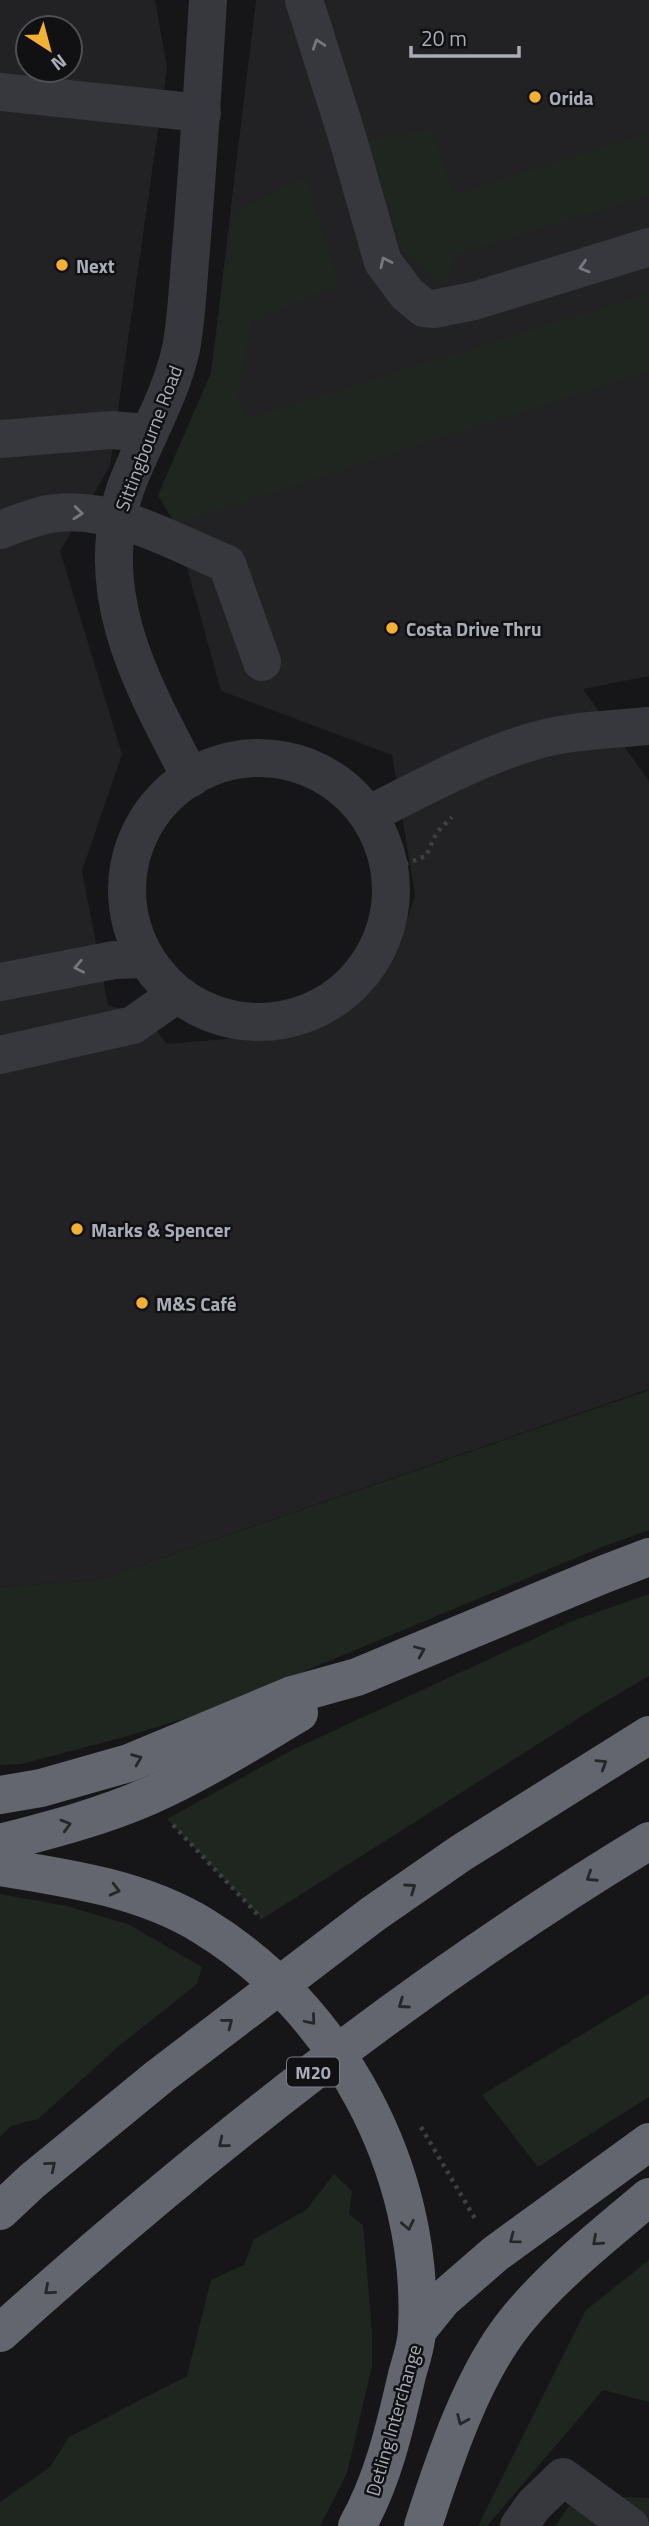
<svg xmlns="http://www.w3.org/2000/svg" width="649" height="2526" font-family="'Titillium Web',sans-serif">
<rect width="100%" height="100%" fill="#161618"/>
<path fill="#222225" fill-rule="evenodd" d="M0,0H155L167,67L110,466L60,551L122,754L82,871L108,1005L146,1017L167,1044L249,1037L296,1024L355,992L399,945L415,895L392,755L221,691L175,524L211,373L256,0H649V676L583,689L649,781V1389L98,1580L0,1587ZM28,28H70V70H28Z"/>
<g fill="#1e261f">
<polygon points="431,129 454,195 649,132 649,195 455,255 447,287 404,252 367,141"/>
<polygon points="306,177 340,284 252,322 237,400 247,419 649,293 649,371 175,524 158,495 211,373 233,215 290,183"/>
<polygon points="649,1390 649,1530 602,1547 209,1711 121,1738 21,1764 0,1765 0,1587 98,1580"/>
<polygon points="649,1594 649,1676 601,1704 262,1919 167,1819 294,1749 572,1621"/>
<polygon points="0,1894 67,1906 130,1925 202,1967 197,1984 119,2046 38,2119 11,2126 0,2137"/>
<polygon points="649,1994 649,2097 538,2167 482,2095"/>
<polygon points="334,2174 352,2191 349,2214 363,2225 372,2332 372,2366 347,2473 320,2526 0,2526 0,2502 50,2467 69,2437 187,2376 211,2280 244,2265 254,2239 306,2210"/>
<polygon points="649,2260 649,2402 603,2390 487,2526 478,2526 586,2310"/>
<polygon points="622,2497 649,2498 649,2526 555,2526 569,2506"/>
</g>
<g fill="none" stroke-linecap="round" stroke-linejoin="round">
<g stroke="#3d3f44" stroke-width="4.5" stroke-dasharray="3.5 5" stroke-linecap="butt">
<polyline points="389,870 426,856 437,832 452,817"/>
<polyline points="173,1825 261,1918"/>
<polyline points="421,2127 477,2222"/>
</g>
<g stroke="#37383d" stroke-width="38">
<polyline points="304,0 347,136 383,262 407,294 424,308 434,309 474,301 649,247"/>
<polyline points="0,92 202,113"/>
<polyline points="0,439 111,430 148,433"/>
<path d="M0,530C19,523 37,515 57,513C113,506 176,543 227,564L262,662"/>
<circle cx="259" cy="890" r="132"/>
<path d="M191,778C143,686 89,593 126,487C143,441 170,398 181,349C187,317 188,282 191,249C198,166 203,83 208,0"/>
<path d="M368,815C420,789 474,759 531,742C568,730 610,730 649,726"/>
<polyline points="0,982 114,960 146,959"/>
<polyline points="0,1055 133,1025 177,994"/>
<polyline points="519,2526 534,2505 563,2477 630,2526"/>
</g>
<g stroke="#63666e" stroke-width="38">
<polyline points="0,1795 41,1788 129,1763 292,1695 357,1677 602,1575 649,1557"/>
<path d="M0,1843C50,1830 101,1817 149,1796C201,1773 250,1742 299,1713"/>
<path d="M0,1867C69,1878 143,1889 203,1926C338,2008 425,2170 417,2329C417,2344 411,2360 407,2375C395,2427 383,2480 357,2526"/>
<polyline points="0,2211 32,2181 160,2076 373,1914 461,1853 649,1735"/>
<polyline points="417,2331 442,2300 495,2254 649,2142"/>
<path d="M0,2333C203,2151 416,1982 649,1841"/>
<path d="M423,2526C444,2461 472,2375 516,2321C554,2274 603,2236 649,2197"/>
</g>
</g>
<defs><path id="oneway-chevron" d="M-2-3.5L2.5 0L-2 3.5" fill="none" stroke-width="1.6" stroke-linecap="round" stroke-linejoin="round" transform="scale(1.75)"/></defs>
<g stroke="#757881">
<use href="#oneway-chevron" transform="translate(318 44) rotate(-108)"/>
<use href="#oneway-chevron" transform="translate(385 262) rotate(-115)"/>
<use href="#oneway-chevron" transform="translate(584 267) rotate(163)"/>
<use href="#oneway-chevron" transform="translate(78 513) rotate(6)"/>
<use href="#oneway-chevron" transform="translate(79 967) rotate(169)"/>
</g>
<g stroke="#26262a">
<use href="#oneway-chevron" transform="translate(420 1651) rotate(-23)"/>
<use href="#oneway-chevron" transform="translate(137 1759) rotate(-22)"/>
<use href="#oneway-chevron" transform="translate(602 1764) rotate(-32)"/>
<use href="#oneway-chevron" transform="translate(66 1825) rotate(-16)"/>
<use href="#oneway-chevron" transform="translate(591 1877) rotate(147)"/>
<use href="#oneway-chevron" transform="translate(411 1888) rotate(-35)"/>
<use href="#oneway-chevron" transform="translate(115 1890) rotate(14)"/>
<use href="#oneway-chevron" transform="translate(403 2004) rotate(145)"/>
<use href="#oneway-chevron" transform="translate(311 2020) rotate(50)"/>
<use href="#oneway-chevron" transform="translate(228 2023) rotate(-38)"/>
<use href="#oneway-chevron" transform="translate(223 2143) rotate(141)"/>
<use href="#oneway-chevron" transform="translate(51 2166) rotate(-40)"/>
<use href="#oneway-chevron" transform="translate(408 2225) rotate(78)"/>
<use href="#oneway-chevron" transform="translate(514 2239) rotate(143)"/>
<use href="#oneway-chevron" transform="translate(597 2241) rotate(138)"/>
<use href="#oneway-chevron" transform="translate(49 2290) rotate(139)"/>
<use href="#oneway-chevron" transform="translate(462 2420) rotate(113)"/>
</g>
<g fill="#f2b134" stroke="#111113" stroke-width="2.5">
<circle cx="535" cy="97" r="7"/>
<circle cx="62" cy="265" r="7"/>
<circle cx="392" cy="628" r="7"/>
<circle cx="77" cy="1229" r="7"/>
<circle cx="142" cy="1303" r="7"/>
</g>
<g text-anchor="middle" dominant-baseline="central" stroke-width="5" stroke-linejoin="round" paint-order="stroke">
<rect fill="#111113" stroke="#7b7e86" stroke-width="2" x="287" y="2057.5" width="52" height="29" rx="5"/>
<g font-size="18" font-weight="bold" fill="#a8adb8">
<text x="313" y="2072">M20</text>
</g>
<g font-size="19" font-weight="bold" fill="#a8adb8" stroke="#111113" text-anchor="start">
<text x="549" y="97">Orida</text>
<text x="76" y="265">Next</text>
<text x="406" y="628">Costa Drive Thru</text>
<text x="91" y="1229">Marks &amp; Spencer</text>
<text x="156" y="1303">M&amp;S Café</text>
</g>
<g font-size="19" fill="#a8adb8" stroke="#111113">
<text transform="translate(148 438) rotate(-69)">Sittingbourne Road</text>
<text transform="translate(393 2420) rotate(-74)">Detling Interchange</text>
</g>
</g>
<g transform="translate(49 49) rotate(144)"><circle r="33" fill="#111113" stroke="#4d4f55" stroke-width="2"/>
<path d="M0-5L12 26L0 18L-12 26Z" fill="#f2b134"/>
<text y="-10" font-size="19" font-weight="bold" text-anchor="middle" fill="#a8adb8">N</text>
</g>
<path d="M411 46v10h108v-10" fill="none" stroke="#a8adb8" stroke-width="3.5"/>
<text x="421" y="46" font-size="21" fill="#a8adb8" stroke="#111113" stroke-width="5" paint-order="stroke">20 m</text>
</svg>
